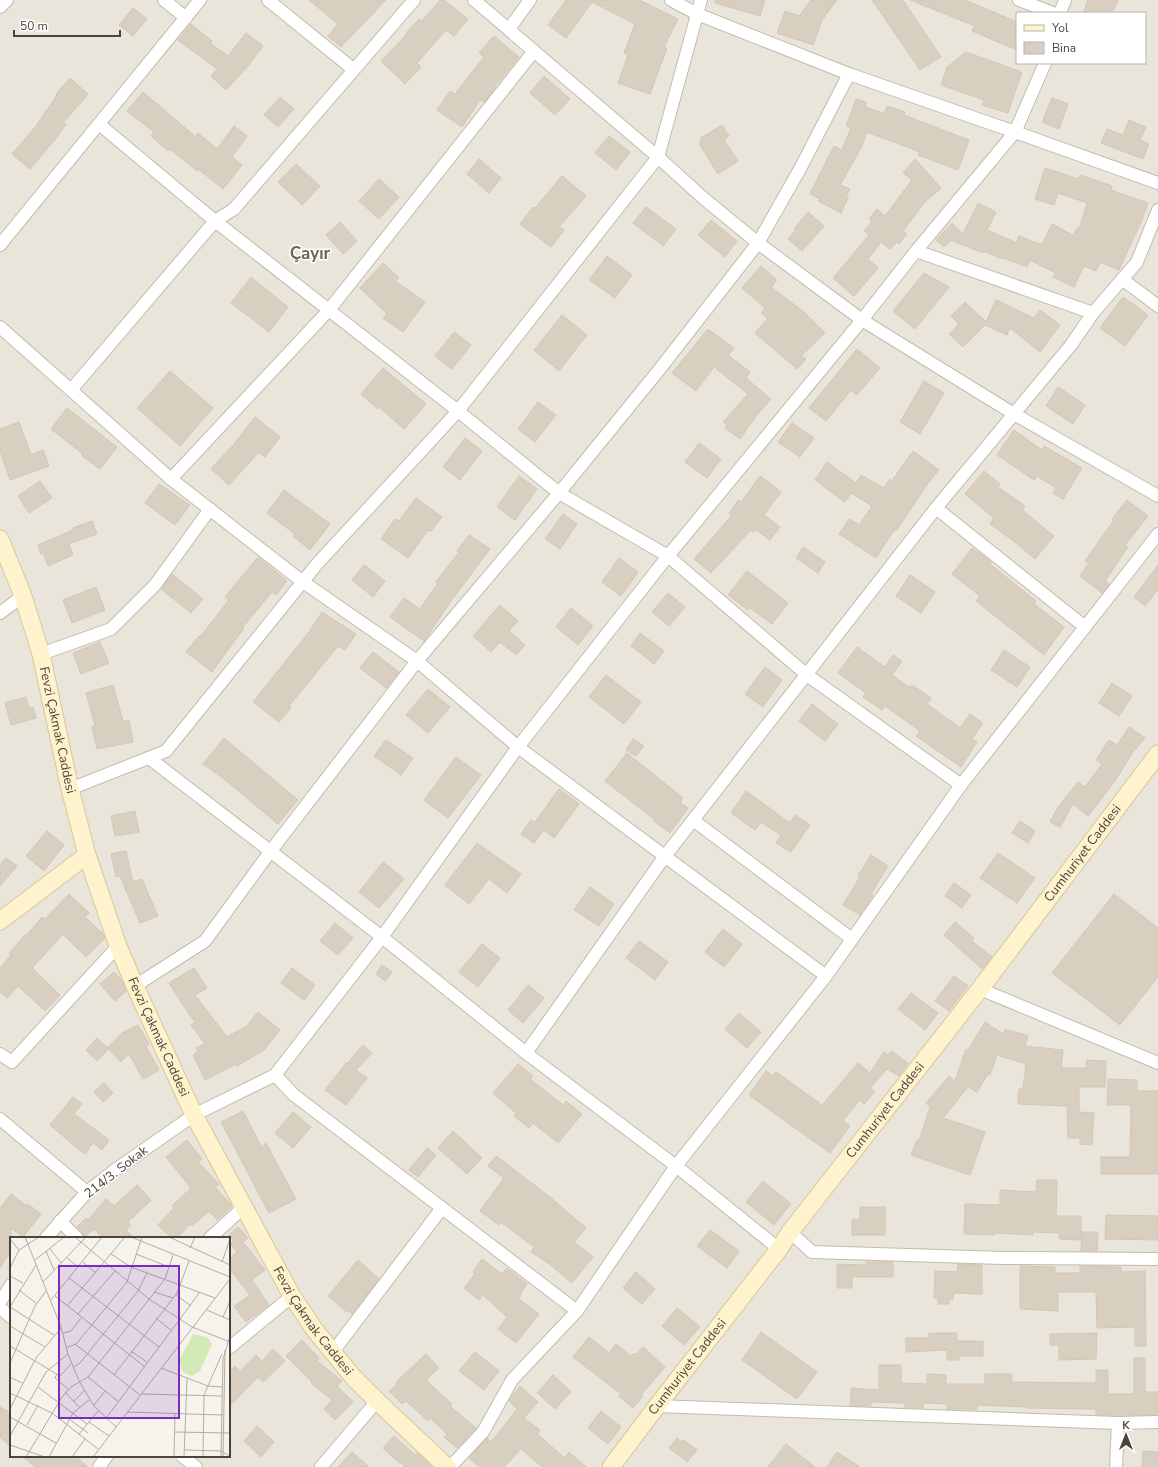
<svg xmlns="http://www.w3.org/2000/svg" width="1158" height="1467" font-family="'Nunito Sans',sans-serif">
<rect width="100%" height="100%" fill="#f6f3ec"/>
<path fill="#eae5da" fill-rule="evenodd" d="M0,0H1158V1467H0ZM1017,13H1145V63H1017ZM11,1238H229V1456H11Z"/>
<g fill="#d8cfc1" stroke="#d3c7b4">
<polygon points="309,0 386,0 341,47 328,36 338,24"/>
<polygon points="440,0 444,0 468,19 454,36 446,30 417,63 421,67 405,84 381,61 407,34 406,33 419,19 422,21"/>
<polygon points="566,0 639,0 678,19 664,47 667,48 650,94 618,83 628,55 624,53 635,24 592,2 566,38 548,25"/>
<polygon points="716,0 765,0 760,16 715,3"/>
<polygon points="811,0 837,0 822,20 813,45 777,33 785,11 799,16"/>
<polygon points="872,0 903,0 941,57 920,70"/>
<polygon points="910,0 965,0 1017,22 1017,50 972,31 975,26"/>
<polygon points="1088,0 1118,0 1112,13 1083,13"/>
<polygon points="133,8 147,19 133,36 119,25"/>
<polygon points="191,24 212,41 210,43 228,56 246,33 263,46 248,66 226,90 211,76 217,69 178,40"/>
<polygon points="494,36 519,57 495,86 496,87 484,102 480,100 462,127 437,110 450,91 455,94 484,57 479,53"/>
<polygon points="966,52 1022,72 1008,113 982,105 984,100 941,85 947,67"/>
<polygon points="544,76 570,99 555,115 530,93"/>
<polygon points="70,78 88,94 63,123 66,124 57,137 30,169 12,154 36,126 57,95 56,94"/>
<polygon points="143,92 196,137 198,133 217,149 234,126 247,136 232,157 242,165 223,189 198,169 197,171 170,149 168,151 151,136 154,132 127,111"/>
<polygon points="280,97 294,109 278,127 264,115"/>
<polygon points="1052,98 1068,104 1059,129 1042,122"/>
<polygon points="856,99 866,102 865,107 885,114 887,106 905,112 904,115 969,140 958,170 918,155 920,152 867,132 861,148 840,185 850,189 846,197 848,198 841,213 818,201 820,199 810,194 834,146 842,150 851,128 846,126"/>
<polygon points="1129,120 1146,127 1140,140 1149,144 1143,159 1101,143 1107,129 1123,135"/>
<polygon points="722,125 729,136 724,140 738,161 718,174 700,145 701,138"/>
<polygon points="609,136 630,152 616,170 595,153"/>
<polygon points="479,159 501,178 489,193 467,174"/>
<polygon points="915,159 941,188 924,203 903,231 907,234 899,244 897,242 890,249 881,242 868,259 878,268 854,296 833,278 869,235 864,231 872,222 869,219 877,209 885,216 912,180 903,173"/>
<polygon points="296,164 320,186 302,205 278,182"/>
<polygon points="1045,168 1078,179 1080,175 1112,186 1111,190 1148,203 1141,222 1119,270 1100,262 1096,271 1084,266 1074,287 1053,277 1056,273 1030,260 1027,267 1003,258 1002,259 983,251 983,253 951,240 944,247 936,240 952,223 963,234 978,203 996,212 987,230 1017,243 1019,236 1042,245 1052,224 1073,235 1077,228 1079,229 1087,203 1058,193 1054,205 1035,199"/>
<polygon points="562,176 586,196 559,227 564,230 551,247 520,224 533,207 535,208"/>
<polygon points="379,179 399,197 379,219 359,201"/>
<polygon points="646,207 676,229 663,246 633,223"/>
<polygon points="808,212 824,226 802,251 788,239 796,230 794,229"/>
<polygon points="711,220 737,241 725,257 698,235"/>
<polygon points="340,222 357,241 343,254 326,235"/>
<polygon points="607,256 632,275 615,298 589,280"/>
<polygon points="383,263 399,278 395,281 425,302 403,332 383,318 387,314 360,288"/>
<polygon points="761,266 777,280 771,287 804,312 825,333 801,356 806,359 797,369 755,333 768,318 761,313 765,308 742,288"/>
<polygon points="924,273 949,287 915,329 893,311"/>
<polygon points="251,277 288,307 269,332 231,303"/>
<polygon points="1123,297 1148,315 1125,346 1100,328"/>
<polygon points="996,300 1034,318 1040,310 1060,325 1040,352 1010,328 1007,335 985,325 963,347 949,334 959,324 951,316 965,302 986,322"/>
<polygon points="562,315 587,335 559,371 534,350"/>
<polygon points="708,329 734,348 728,355 750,372 746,378 771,399 756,416 740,439 725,428 727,425 723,422 748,394 714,367 696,391 672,373"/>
<polygon points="454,332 471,345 452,369 435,356"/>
<polygon points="857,349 880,368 857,395 851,390 826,421 809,408"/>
<polygon points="383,368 426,404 404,429 379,407 378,409 361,394"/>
<polygon points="170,371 213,408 180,446 137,408"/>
<polygon points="924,381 944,393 920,434 900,422"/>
<polygon points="1058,387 1085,405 1073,424 1046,406"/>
<polygon points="538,402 556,415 535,442 518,429"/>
<polygon points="67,408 117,447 100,469 82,456 83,454 51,429"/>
<polygon points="255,417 280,437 265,457 259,452 229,485 211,469 230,448 231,448"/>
<polygon points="19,422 31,455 43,450 49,466 10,480 0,451 0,429"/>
<polygon points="792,423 814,438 800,457 778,442"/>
<polygon points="1014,430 1042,450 1044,446 1082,468 1063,499 1053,493 1056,488 1037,476 1034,480 997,455"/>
<polygon points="465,438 482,451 460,480 443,467"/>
<polygon points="699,443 721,459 707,478 685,462"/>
<polygon points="913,451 939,470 928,483 896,531 894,530 876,558 839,534 849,519 859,525 872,506 851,493 845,502 815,480 827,462 856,483 861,475 884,488 890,479 892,481"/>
<polygon points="984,471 1000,484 998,487 1025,506 1022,510 1054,536 1035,559 1015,542 990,524 994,518 965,494"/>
<polygon points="519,476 537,489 515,520 497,507"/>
<polygon points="760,476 781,492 764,515 780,527 770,540 756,530 754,532 751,530 711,573 694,559 731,516 729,514 738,500 741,502"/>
<polygon points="40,481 52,498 29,513 18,496"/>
<polygon points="159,484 190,505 175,525 145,503"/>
<polygon points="284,490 330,524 310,550 293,536 295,534 267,513"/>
<polygon points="416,498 442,517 431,531 428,530 408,558 381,539 395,519 399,521"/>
<polygon points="1127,500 1148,516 1125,545 1128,547 1105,581 1109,584 1102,593 1080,576 1089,563 1085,561 1114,520 1112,519"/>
<polygon points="563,514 577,524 560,549 545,539"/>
<polygon points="92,521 97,534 69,544 73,555 48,566 43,553 41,554 38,545 73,530 73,528"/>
<polygon points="469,535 490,549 451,601 424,641 390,617 404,598 420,609 438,583 436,582 459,552 457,551"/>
<polygon points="803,547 825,562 818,573 796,558"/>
<polygon points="972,548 991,562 990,564 1036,601 1034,604 1064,627 1044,655 976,601 980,596 952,574"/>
<polygon points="258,557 287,581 276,595 272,592 243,627 244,628 212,672 186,652 199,636 200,637 229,600 225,597"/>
<polygon points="619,558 638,572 621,596 602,582"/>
<polygon points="364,565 385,581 373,597 352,580"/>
<polygon points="1158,565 1158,589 1145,606 1134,597"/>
<polygon points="747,571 788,603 772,624 750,608 748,610 728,595"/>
<polygon points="172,574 203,599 191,613 161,589"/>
<polygon points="910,575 935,592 921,613 896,596"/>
<polygon points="96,587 105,610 72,623 63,600"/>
<polygon points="668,593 685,607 669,626 652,612"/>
<polygon points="500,605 518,621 509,631 525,645 516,655 500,642 491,652 473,636"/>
<polygon points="571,608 593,626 578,645 556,627"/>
<polygon points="322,612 356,634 345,650 338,646 289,706 291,708 279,722 253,702 309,632"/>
<polygon points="640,633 664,651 654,664 631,646"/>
<polygon points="100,642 109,663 81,674 73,653"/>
<polygon points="857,647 885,667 893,655 902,661 892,675 910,688 912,685 931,698 927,704 960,728 970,714 983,723 972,739 977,742 961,767 916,736 920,731 885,706 882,710 863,697 866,693 838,673"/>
<polygon points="1004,650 1030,667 1017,687 991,670"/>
<polygon points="373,652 399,672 386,688 360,668"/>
<polygon points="765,667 782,680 763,707 745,694"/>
<polygon points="606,675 641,702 624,724 589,697"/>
<polygon points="1112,683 1132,696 1119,716 1099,703"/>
<polygon points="113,685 123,721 129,720 133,742 97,749 92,727 95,726 86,693"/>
<polygon points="428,689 450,707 428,733 406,715"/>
<polygon points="26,697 29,708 33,707 36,718 11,725 5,703"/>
<polygon points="812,704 838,724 825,741 799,721"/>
<polygon points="1129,727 1145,738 1133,752 1115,781 1088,816 1073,804 1060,827 1050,822 1058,807 1078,782 1085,787 1102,764 1096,760 1109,740 1117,745"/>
<polygon points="224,738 298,800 278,824 224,779 203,764"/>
<polygon points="633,739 644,746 636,756 626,750"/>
<polygon points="386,740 413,758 401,775 374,756"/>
<polygon points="627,753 683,798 680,802 688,808 670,833 654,821 655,820 605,781"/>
<polygon points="456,757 481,775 448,818 424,800"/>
<polygon points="559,789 579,804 554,838 544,830 534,843 521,834 531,820 535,822"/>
<polygon points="746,791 790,823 795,815 810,825 791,852 776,843 781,835 761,822 755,830 731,813"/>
<polygon points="135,811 139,832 115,836 111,816"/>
<polygon points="1020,821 1035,831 1028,843 1012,833"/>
<polygon points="47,831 64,845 44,871 26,856"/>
<polygon points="477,843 521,874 507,893 489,879 469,904 445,885"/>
<polygon points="126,851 133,882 142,879 158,916 140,923 120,876 116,877 111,854"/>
<polygon points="998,853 1035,878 1017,903 980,878"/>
<polygon points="871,855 888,866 871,894 873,895 860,915 843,905 860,877 858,876"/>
<polygon points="6,858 17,866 0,886 0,865"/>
<polygon points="383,862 404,879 379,908 359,892"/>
<polygon points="954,883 971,895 962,908 945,896"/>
<polygon points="590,887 614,904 599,926 574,910"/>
<polygon points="69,894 89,913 85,917 104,935 105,938 86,957 63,934 32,968 60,995 45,1011 18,986 7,998 0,992 0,968 11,955 9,953 25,935 26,936 42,917 45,919"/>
<polygon points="1114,894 1158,928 1158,977 1120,1025 1052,973"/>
<polygon points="955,922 974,938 972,941 992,957 982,969 944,935"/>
<polygon points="335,923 353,938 338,955 320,941"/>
<polygon points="723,929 742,944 724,967 705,952"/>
<polygon points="639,941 668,962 655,980 626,958"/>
<polygon points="482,944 500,958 478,987 459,972"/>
<polygon points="382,965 392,972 385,981 376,974"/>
<polygon points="194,968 207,988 195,995 227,1037 247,1026 258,1012 280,1030 264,1050 237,1066 236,1064 205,1080 193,1055 198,1052 196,1048 205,1044 191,1025 195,1022 183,1005 169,983"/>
<polygon points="292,968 315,985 304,1000 281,983"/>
<polygon points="114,972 122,981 126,991 115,1001 100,984"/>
<polygon points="954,976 968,986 949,1011 935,1001"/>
<polygon points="528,985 544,998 523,1023 508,1010"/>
<polygon points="911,993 938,1013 925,1030 898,1009"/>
<polygon points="739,1013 761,1032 747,1048 725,1029"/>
<polygon points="985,1022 1003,1034 1005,1029 1028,1036 1025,1046 1063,1050 1061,1068 1086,1068 1087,1060 1106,1061 1105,1087 1079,1087 1079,1112 1094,1113 1092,1145 1080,1144 1080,1138 1068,1138 1067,1106 1018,1104 1019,1089 1023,1089 1026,1064 997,1055 990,1075 988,1074 977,1092 968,1087 943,1118 985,1132 970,1175 911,1155 917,1140 919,1141 930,1107 926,1103 949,1076 955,1081 966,1049 968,1050"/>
<polygon points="138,1025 149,1044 146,1046 159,1070 143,1079 129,1054 121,1062 107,1048 122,1033"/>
<polygon points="97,1038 109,1049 97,1061 86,1050"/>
<polygon points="363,1045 372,1053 356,1070 367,1078 346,1105 325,1090 346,1063 347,1064"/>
<polygon points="891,1051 908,1063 899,1076 887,1069 870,1088 875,1092 864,1104 860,1100 843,1120 850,1126 830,1153 749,1095 766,1071 773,1076 776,1072 822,1105 858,1063 870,1073 884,1052 888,1055"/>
<polygon points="518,1064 533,1076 530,1079 563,1105 566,1101 582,1114 558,1143 533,1123 529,1128 514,1116 516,1113 493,1093"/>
<polygon points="1108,1079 1137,1080 1137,1091 1158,1091 1158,1174 1101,1174 1101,1157 1130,1157 1131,1105 1107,1105"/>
<polygon points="104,1083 113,1093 103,1102 94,1092"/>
<polygon points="73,1097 82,1104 74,1114 109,1140 102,1150 93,1143 85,1154 71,1143 50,1125"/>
<polygon points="243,1111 262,1148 266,1143 296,1199 269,1213 221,1122"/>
<polygon points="293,1112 311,1127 293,1148 275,1133"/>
<polygon points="453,1131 482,1158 467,1174 438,1148"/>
<polygon points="187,1140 202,1159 198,1162 219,1184 215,1187 232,1206 217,1220 209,1211 192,1226 190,1224 177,1238 172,1238 158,1225 174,1208 172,1206 191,1188 166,1157"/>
<polygon points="427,1148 436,1155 418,1177 409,1170"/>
<polygon points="496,1156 550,1197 586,1228 574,1242 593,1257 572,1283 548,1263 531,1252 534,1247 501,1222 499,1225 480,1211 504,1178 488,1166"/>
<polygon points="1037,1180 1057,1180 1056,1216 1081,1216 1081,1240 1059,1239 1059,1233 1033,1232 1033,1235 994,1233 994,1235 964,1234 965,1204 1000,1205 1000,1190 1036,1192"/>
<polygon points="763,1181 791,1204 774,1225 746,1202"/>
<polygon points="137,1185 151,1200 128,1222 131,1225 126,1230 134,1238 104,1238 94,1229 84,1237 83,1233 77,1227 86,1218 88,1220 106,1199 114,1206"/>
<polygon points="11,1194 27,1206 28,1204 41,1214 23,1237 11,1228 11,1251 0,1268 0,1208"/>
<polygon points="860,1207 885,1207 885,1235 852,1235 852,1219 860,1219"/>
<polygon points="1106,1215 1158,1216 1158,1240 1105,1239"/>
<polygon points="238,1227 248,1238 243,1242 265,1270 252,1280 269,1305 246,1322 234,1306 250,1295 229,1268 229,1259 237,1252 230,1244 234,1240 229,1235"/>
<polygon points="710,1230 739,1251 727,1268 697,1246"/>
<polygon points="1082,1232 1098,1232 1097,1251 1081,1251"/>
<polygon points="482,1259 502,1274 507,1268 527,1284 520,1294 521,1295 519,1299 539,1314 516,1343 498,1329 507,1317 483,1295 479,1300 464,1288 475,1274 473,1272"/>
<polygon points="358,1260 379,1279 352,1314 348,1310 347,1312 328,1296"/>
<polygon points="866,1262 893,1262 893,1277 852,1277 852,1288 837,1288 837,1264 866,1265"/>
<polygon points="958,1264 982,1265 982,1294 954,1293 953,1299 949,1299 949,1304 938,1304 938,1298 934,1298 935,1271 957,1272"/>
<polygon points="1020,1266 1055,1267 1055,1273 1080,1273 1080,1266 1121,1267 1121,1272 1145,1271 1146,1346 1135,1346 1135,1327 1097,1328 1096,1292 1058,1292 1058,1311 1020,1309"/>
<polygon points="636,1272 655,1289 642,1304 623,1288"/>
<polygon points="677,1308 700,1327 684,1345 662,1326"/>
<polygon points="761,1332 817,1372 797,1399 742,1360"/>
<polygon points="929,1333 957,1333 957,1341 983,1341 983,1356 959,1356 959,1360 947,1360 947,1350 906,1352 906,1338 929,1338"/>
<polygon points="1097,1333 1096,1359 1059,1360 1059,1345 1050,1345 1050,1334"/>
<polygon points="589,1337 609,1353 616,1344 631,1356 634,1353 636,1355 643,1347 665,1367 641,1395 643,1396 633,1408 619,1396 621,1394 573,1357"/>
<polygon points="302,1340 319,1358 317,1361 342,1381 337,1386 353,1402 335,1420 324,1409 332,1400 311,1383 312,1382 286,1356"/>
<polygon points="273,1349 285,1361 263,1382 258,1377 229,1407 229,1373 235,1366 240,1371 256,1355 262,1361"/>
<polygon points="475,1352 499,1371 484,1390 459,1371"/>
<polygon points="426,1354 439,1368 426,1380 452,1404 450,1406 476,1428 457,1448 444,1437 447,1434 430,1418 428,1421 406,1401 402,1404 389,1391 397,1384 396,1382"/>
<polygon points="1134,1358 1145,1358 1145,1392 1158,1392 1158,1413 1156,1415 1096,1415 1096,1409 1026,1408 1026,1407 977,1405 977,1409 947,1409 947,1404 924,1403 923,1408 905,1408 905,1403 871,1402 871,1406 850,1406 851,1388 879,1390 879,1365 901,1365 901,1383 927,1384 927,1374 946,1375 946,1384 985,1384 985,1374 1012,1374 1012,1382 1096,1383 1096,1370 1108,1370 1108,1394 1134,1394"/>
<polygon points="553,1375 571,1392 555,1409 537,1393"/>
<polygon points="520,1386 538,1402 524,1418 540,1430 537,1434 565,1458 569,1452 586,1467 542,1467 521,1449 504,1467 479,1467 469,1458 487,1438 491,1442 517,1409 509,1401"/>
<polygon points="0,1407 11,1413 11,1447 0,1437"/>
<polygon points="601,1411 621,1427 608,1444 588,1428"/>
<polygon points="257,1426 274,1442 261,1457 244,1441"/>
<polygon points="394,1436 415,1455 417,1453 432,1467 404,1467 405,1466 400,1462 399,1463 383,1448"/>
<polygon points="677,1438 682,1442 684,1440 697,1450 687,1462 669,1448"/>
<polygon points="786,1444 815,1467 768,1467"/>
<polygon points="1143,1451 1158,1452 1158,1467 1142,1467"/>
<polygon points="352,1452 369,1467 338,1467"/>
<polygon points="837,1452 860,1467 827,1467"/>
<polygon points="22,1456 75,1456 88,1467 35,1467"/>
</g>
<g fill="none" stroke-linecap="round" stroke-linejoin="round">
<defs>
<g id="street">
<polyline points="164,0 186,18"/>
<polyline points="268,0 353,69"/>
<polyline points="474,0 658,157 702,197 758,243 862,320 1014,414 1158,496"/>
<polyline points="671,0 697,14 849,74 1015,132 1158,183"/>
<polyline points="1019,0 1053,13"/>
<polyline points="0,7 7,0"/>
<polyline points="1060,13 1065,0"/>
<polyline points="509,29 530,0"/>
<polyline points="99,124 215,221 458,411 559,493 668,556 807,675 961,785"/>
<polyline points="0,245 200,0"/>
<polyline points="916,251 1093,313"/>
<polyline points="1122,279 1158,306"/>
<polyline points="0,327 171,479 303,582 417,661 518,747 826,976"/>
<polyline points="71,390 215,221 234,209 414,0"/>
<polyline points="171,479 329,310 534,51"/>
<polyline points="936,508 1085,627"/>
<polyline points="0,613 23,596"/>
<polyline points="41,654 111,629 155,585 210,509"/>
<polyline points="149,758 382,937 526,1053 676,1166 779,1249"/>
<polyline points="70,789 166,751 317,564 458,411 658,157 701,0"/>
<polyline points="693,820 852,939"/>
<polyline points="135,986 205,941 270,852 417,661 559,493 659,370 758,243 801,167 849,74"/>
<polyline points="980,989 1158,1063"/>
<polyline points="526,1053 665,856 936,508 1071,345 1093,313 1137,262 1158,210"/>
<polyline points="0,1054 12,1062 118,946"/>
<polyline points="275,1075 294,1095 577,1311"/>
<polyline points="0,1119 87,1192"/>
<polyline points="60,1221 77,1238"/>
<polyline points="790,1232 812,1252 1003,1258 1158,1259"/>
<polyline points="46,1238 87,1192 115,1170 194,1115 275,1075 382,937 518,747 668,556 862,320 916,251 1015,132 1045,63"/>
<polyline points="210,1238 244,1207"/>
<polyline points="0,1302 11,1285"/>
<polyline points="0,1308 11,1317"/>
<polyline points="229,1348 292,1296"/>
<polyline points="332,1353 442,1208"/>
<polyline points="657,1406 1118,1423 1158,1422"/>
<polyline points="182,1456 196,1467"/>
<polyline points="99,1467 107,1456"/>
<polyline points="321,1467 377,1401"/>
<polyline points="450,1467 483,1432 512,1380 577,1311 676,1166 826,976 961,785 1158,534"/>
<polyline points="1116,1467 1118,1423"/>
</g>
<g id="secondary">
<path id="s1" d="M0,539L23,596L41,654L70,789L87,855L118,946L135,986L194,1115L292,1296L314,1329L353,1377L377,1401L447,1467"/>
<polyline points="0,921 87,855"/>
<path id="s2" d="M611,1467L657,1406L779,1249L790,1232L980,989L1158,754"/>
</g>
</defs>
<use href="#street" stroke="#c2bbae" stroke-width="14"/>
<use href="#secondary" stroke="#d6c79b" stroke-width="19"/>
<use href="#street" stroke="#fff" stroke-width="12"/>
<use href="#secondary" stroke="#fff3cd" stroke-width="17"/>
</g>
<g text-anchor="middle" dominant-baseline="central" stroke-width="3" stroke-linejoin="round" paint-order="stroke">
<g font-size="13" fill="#4b4439" stroke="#fff">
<text stroke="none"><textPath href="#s1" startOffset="200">Fevzi Çakmak Caddesi</textPath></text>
<text stroke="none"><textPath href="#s2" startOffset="774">Cumhuriyet Caddesi</textPath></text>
<text stroke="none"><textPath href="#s1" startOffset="524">Fevzi Çakmak Caddesi</textPath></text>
<text stroke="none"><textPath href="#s2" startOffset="450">Cumhuriyet Caddesi</textPath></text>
<text transform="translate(116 1172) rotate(-38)">214/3. Sokak</text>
<text stroke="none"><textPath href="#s1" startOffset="848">Fevzi Çakmak Caddesi</textPath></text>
<text stroke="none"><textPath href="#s2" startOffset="126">Cumhuriyet Caddesi</textPath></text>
</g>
<g font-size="17" font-weight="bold" fill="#6e6250" stroke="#fff">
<text x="310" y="253">Çayır</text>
</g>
</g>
<g transform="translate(10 1237)">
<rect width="220" height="220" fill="#f6f3ec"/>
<path d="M183,97L197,100L202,107L190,134L182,139L173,135L169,124Z" fill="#d2eab5"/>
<path fill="none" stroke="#b2ada4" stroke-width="1" d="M15,0L51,90L58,117L69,144L84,169L106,190M65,0L139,62L182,90L220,105M121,0L220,40M159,0L220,28M0,2L9,13M180,11L185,0M40,12L51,26M36,14L44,33M101,17L121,30L205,61M126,17L159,30M57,21L68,30M25,23L54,0M73,25L86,36M212,25L220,2M0,31L9,13L29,0M0,39L13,46M59,41L149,110M33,45L76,0M9,53L26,66M144,55L163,61M166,58L181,69M45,59L135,130M41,63L92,0M57,69L115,0M0,70L44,98M0,70L26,28M197,73L220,83M67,78L105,34M213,80L220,64M146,81L162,94M0,89L35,110M53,96L61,94L71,81M65,107L130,158M0,109L50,139L61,127M56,111L66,107L117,45L132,0M121,114L138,126M0,126L25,69L36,54M64,130L70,126L128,54L137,36M151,131L198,149L212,150M47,137L45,141L58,152M104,138L167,56L179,24M0,140L12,146M78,140L109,165M28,150L77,187M55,155L70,171M0,156L42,176L88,212M132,157L212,159M64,164L74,154M84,168L95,154M0,172L26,121L51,91M117,175L213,178M0,180L46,206M97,180L190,55M59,182L78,196M79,185L99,199M17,188L28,168M165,195L220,196M69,197L88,174M0,199L36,135L58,117M0,208L35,220M175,213L211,214L220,219M16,220L52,160L61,150L78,140L155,42L163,18M39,220L63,176L79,163M62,220L75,202M83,220L220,42M164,220L165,176M174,220L177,142M193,220L194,158L212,117M211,220L213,122L220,99M213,220L215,113"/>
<path fill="#7b2cbf" fill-opacity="0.15" stroke="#7b2cbf" stroke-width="2" d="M49,29H169V181H49Z"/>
<rect width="220" height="220" fill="none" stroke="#4b4439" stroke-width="2"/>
</g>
<rect x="1016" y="12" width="130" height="52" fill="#ffffff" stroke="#b7b4b0"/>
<rect x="1024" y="25" width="20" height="6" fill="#fff3cd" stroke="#b7b4b0"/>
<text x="1052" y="32" font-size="12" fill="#4b4439">Yol</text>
<rect x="1024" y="42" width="20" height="12" fill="#d8cfc1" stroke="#b7b4b0"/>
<text x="1052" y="52" font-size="12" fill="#4b4439">Bina</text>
<g transform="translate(1126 1435)" stroke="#ffffff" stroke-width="3" paint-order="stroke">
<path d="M0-3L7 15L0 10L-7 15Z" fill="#4b4439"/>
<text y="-6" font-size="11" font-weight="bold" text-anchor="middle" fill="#4b4439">K</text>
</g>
<path d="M14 30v6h106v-6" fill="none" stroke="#4b4439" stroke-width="2"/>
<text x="20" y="30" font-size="12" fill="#4b4439" stroke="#ffffff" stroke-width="3" paint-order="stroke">50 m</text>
</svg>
